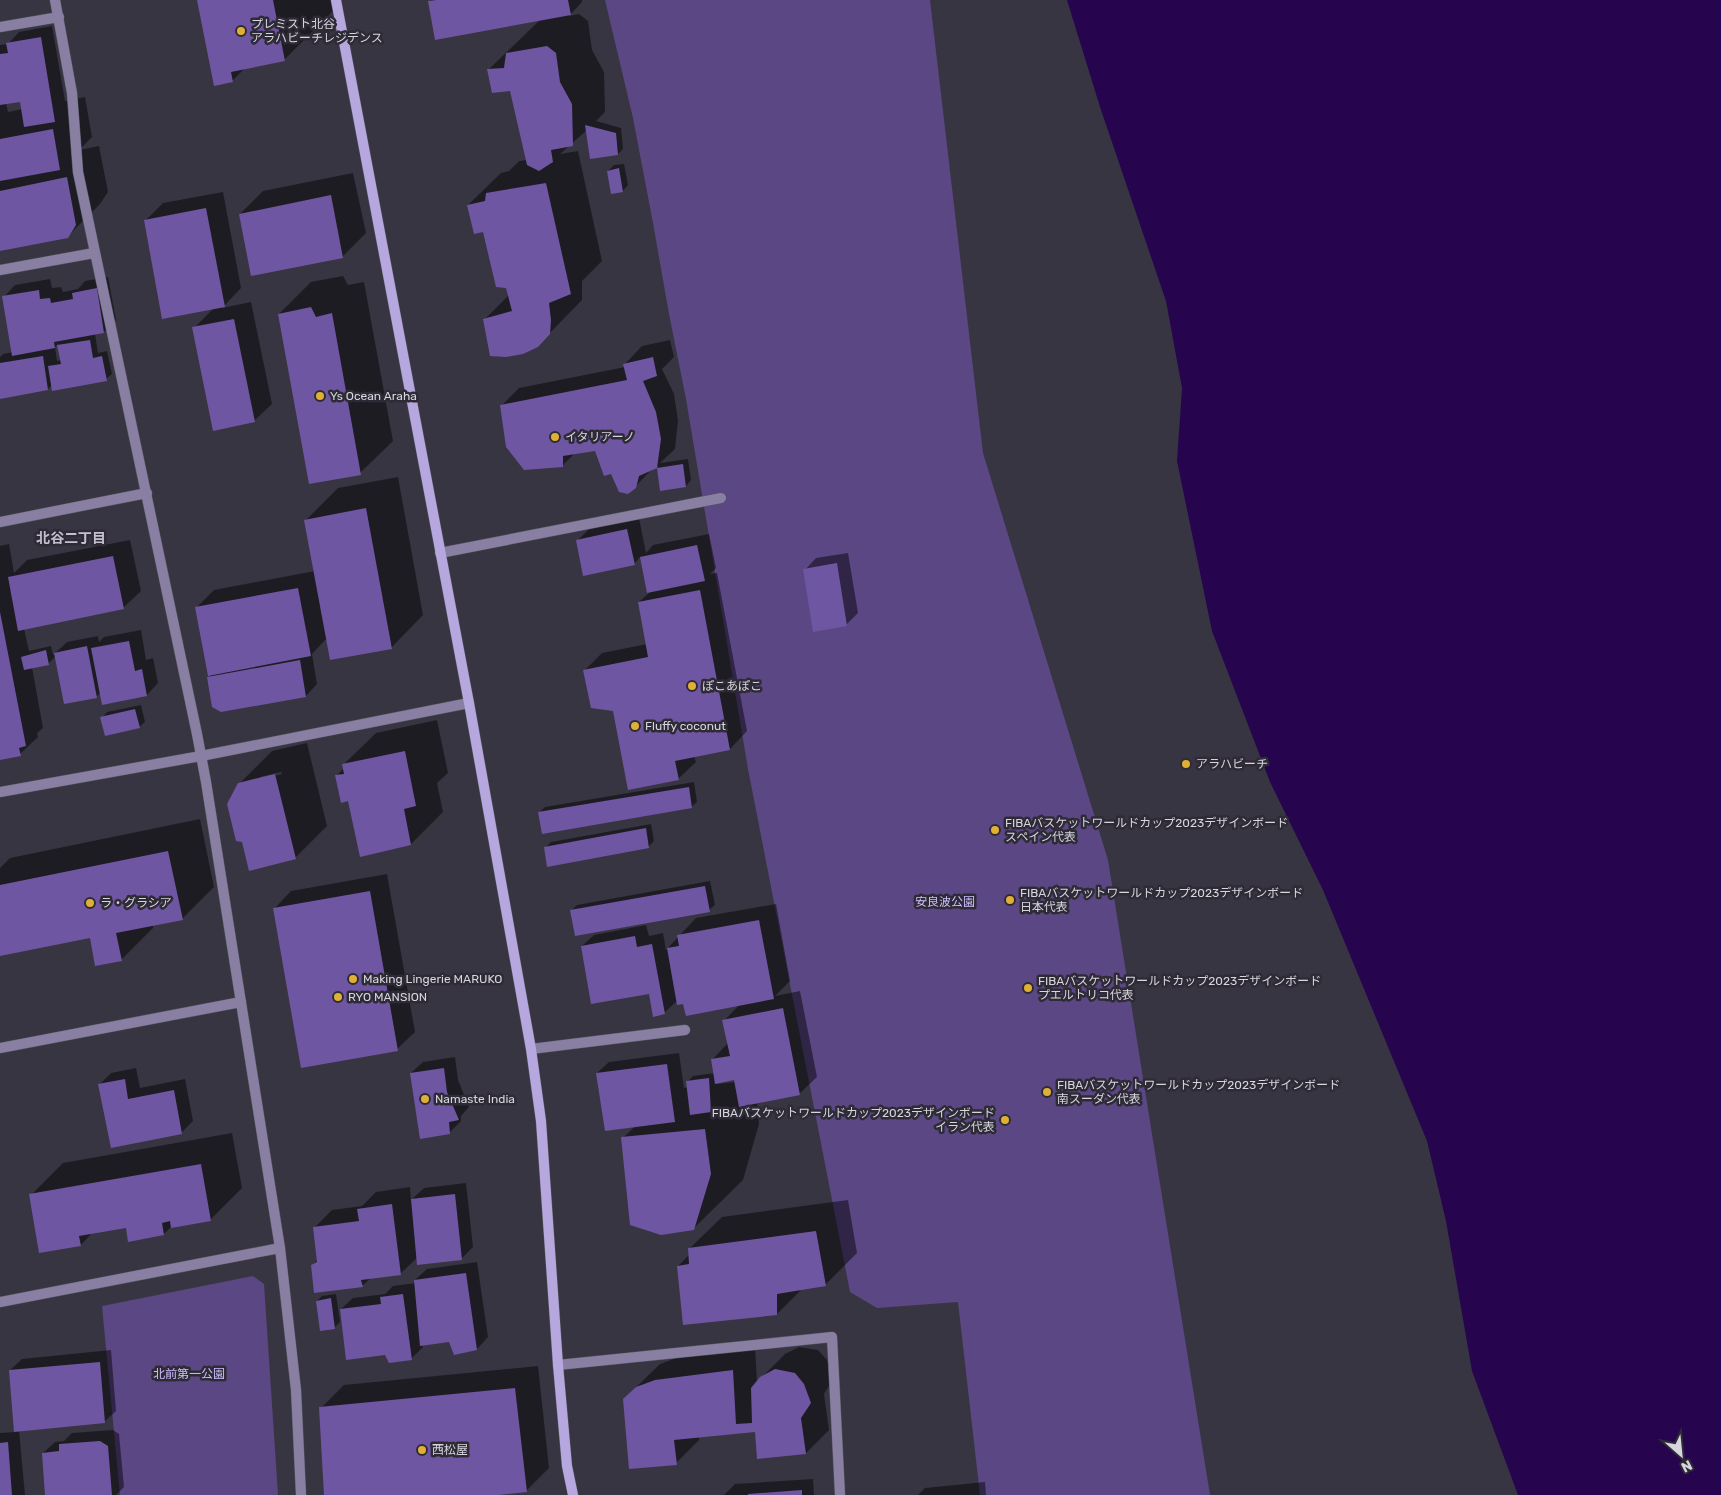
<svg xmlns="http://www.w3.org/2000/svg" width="1721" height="1495" font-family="Rubik,'Noto Sans JP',sans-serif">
<rect width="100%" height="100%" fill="#383542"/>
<g fill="#5b4784">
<polygon points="605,0 930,0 983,453 1108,860 1210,1495 980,1495 958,1302 877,1308 850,1292 748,769 686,399 669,314 653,223 633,118"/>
<polygon points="253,1276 264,1284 278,1495 120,1495 102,1306"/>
</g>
<polygon fill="#27044e" points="1067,0 1721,0 1721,1495 1518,1495 1472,1371 1446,1221 1427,1141 1323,890 1270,782 1212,631 1177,461 1182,388 1166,301 1100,107"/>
<g fill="#0007" fill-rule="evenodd">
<polygon points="199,0 331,0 333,11 284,60 246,67 232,81"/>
<polygon points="431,0 582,0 582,2 569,16 579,14 588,21 592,50 604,72 605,112 596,121 621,128 623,149 618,154 587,130 560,154 578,151 602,261 582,281 582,300 537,346 484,320 509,295 484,231 468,205 501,173 509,171 519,161 527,160 511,90 488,70 541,19 429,2"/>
<path d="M52,26L65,101L85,97L92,137L79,150L99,146L108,192L100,204L67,237L0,250V45L8,44L19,32ZM21,100L22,109L8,112L6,103Z"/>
<polygon points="624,164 628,185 623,191 612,193 608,171 614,165"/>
<polygon points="353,173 366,233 343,256 252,275 240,214 263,191"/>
<polygon points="223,192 241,288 222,308 251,302 272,404 254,421 194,328 214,308 145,221 163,203"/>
<polygon points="343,276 348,285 364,282 393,441 360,473 279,314 311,282"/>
<path d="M108,277L116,320L104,332L95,334L98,353L107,351L112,374L106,379L52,385L48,389L0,397V357L3,354L13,352L4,297L15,285L50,279L52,288L61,287L63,292L78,289L85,281ZM58,344L61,360L57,361L55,347Z"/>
<polygon points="670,340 674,357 662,369 674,394 678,421 675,449 660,463 688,459 691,480 686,486 661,490 658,466 653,468 635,487 612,473 596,449 576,452 562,466 501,406 519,388 625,367 625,364 642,346"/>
<polygon points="398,477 423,615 391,648 327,638 312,654 317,684 306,696 209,678 212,674 196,608 214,590 315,571 306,520 338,488"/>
<polygon points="639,518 646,553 653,545 709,534 716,568 710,574 717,573 747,731 730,749 694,756 696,762 678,779 614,710 585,670 602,653 647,644 639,602 649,593 641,556 634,564 577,541 589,529"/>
<polygon points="130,540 141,591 123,608 24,628 29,651 51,646 53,655 67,642 98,636 99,642 104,637 141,630 146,660 153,658 158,683 147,695 101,692 96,697 56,656 48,664 32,667 43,728 37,733 38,737 20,754 0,758 0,546 9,544 14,573 27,560"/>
<polygon points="848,553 858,613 846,625 805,570 816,558"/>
<polygon points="141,705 145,722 139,727 102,718 107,712"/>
<polygon points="437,720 448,773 437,783 443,812 411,844 361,855 349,800 336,776 344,768 343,765 376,733"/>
<path d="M307,743L327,826L295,858L239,784L272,751ZM281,772L282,774L260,779V777Z"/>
<polygon points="694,782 697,802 691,807 539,813 545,807"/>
<polygon points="200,819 214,887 182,919 153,925 153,928 121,960 91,936 0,954 0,868 10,858"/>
<polygon points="651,824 654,841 648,847 545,848 551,842"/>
<polygon points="387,874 415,1032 397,1049 274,909 291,891"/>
<polygon points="710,881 715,905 709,910 571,911 577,905"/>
<path d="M776,904L790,981L775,996L800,991L817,1077L799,1094L757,1102L759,1124L743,1180L693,1229L623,1138L635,1126L597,1073L609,1062L679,1053L684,1088L688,1087L687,1082L693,1076L715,1073L712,1060L728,1043L724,1021L740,1004L684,1002L678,1000L664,1013L650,992L582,946L594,935L646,925L649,936L663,933L666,950L696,918ZM735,1079L736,1082L717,1084V1082Z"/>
<polygon points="455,1057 458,1080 469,1107 461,1116 461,1121 449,1133 411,1073 423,1062"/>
<polygon points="136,1068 140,1088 185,1079 193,1121 181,1133 100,1084 111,1073"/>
<polygon points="232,1133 242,1188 210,1220 171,1227 164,1234 127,1226 93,1232 81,1245 31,1195 63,1163"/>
<polygon points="466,1183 473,1247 461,1259 418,1257 400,1274 371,1278 362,1286 312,1265 318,1260 315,1227 332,1210 362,1206 376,1192 410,1187 411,1200 424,1188"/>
<polygon points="848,1200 857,1253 825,1285 802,1289 777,1314 678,1266 690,1254 689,1249 722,1217"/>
<polygon points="477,1262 488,1337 477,1349 449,1341 422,1344 423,1347 411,1359 386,1354 341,1309 353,1298 385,1294 393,1286 416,1283 415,1280 427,1269"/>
<polygon points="336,1294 340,1322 334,1328 317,1301 322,1296"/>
<polygon points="755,1347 757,1382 785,1354 799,1347 818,1350 827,1360 833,1379 824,1394 829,1430 806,1453 756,1430 699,1436 699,1440 676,1463 624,1399 660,1364 679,1357"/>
<polygon points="111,1350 116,1411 104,1422 19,1430 25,1495 0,1495 0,1433 15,1432 10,1370 22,1359"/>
<polygon points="538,1366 549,1468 526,1491 486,1495 326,1495 321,1408 344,1385"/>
<polygon points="113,1430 119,1434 124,1487 116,1495 46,1495 43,1453 55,1442 64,1441 72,1433"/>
<polygon points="813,1479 814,1495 724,1495 735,1484"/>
<polygon points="985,1482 986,1495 918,1495 925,1488"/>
</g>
<g fill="#6f56a2">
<polygon points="197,0 273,0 285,61 231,72 233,82 214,86"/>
<polygon points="436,0 568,0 571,15 435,40 428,1"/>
<polygon points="41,37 55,122 24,127 20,102 0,105 0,54 8,53 6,43"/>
<polygon points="547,46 556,53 560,82 572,104 573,146 551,150 553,162 539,171 527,165 510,91 492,93 487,69 504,68 506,53"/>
<polygon points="585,125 616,133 618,155 590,159"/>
<polygon points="53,129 60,170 0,181 0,139"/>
<polygon points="619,168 623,192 611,194 607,171"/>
<polygon points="67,177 76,225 68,238 0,251 0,191"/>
<polygon points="546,183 571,294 549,303 551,320 550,334 538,347 523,354 506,357 490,356 483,319 512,311 506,288 496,287 483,232 474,234 467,205 485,201 486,193"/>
<polygon points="331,195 343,258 251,276 239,214"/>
<polygon points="206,208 225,307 162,319 144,220"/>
<polygon points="97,288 104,333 54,342 55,348 12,356 2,296 39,290 40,299 50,298 51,303 73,299 72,293"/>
<polygon points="311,307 316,317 332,313 361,475 309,484 278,314"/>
<polygon points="234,319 255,422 213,431 192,327"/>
<polygon points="90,340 93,358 102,356 107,381 52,391 48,366 61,364 57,345"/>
<polygon points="43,356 48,390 0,399 0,363"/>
<polygon points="653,357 657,376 643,381 656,412 661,439 657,468 683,464 686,487 660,491 657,468 639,476 636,488 628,494 619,492 611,474 604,476 595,451 563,456 563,467 524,470 506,447 500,405 627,380 623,364"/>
<polygon points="366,508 392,649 330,660 304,520"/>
<polygon points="627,529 635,565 583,576 576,540"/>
<polygon points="697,545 705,581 647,593 640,557"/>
<polygon points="113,556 124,609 18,631 8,577"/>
<polygon points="837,563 847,626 813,632 803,569"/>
<polygon points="298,588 311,656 208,676 195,607"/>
<polygon points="700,590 730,750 675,761 679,780 628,790 613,711 591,708 583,670 648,657 638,602"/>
<polygon points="0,612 26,746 19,748 21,756 0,760"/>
<polygon points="129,641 135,671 142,669 147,696 102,705 91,648"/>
<polygon points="87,646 97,698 64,704 54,653"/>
<polygon points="46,650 49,665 24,670 21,657"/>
<polygon points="300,660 306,697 221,712 212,707 207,677"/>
<polygon points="135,709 140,728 105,736 100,717"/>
<polygon points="405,751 416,806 404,809 411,845 360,857 348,801 341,803 335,775 344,774 342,764"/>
<polygon points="275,774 296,859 249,871 242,842 236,841 227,804 238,783"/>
<polygon points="689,787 692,808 542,834 538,812"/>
<polygon points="646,828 649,848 547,867 544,847"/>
<polygon points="168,851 183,920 116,933 122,961 95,966 90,938 0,956 0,885"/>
<polygon points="705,886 710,912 575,936 570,910"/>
<polygon points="370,891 398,1051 301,1068 273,908"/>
<polygon points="759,920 774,999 686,1016 683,1004 677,1005 667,948 679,946 677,935"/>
<polygon points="635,936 637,947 652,944 665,1014 653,1017 649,994 591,1004 581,946"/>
<polygon points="783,1008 800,1095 739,1107 734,1080 715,1084 711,1059 730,1056 722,1020"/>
<polygon points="667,1064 675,1122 605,1131 596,1073"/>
<polygon points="444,1068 447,1092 459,1120 449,1122 450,1134 420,1139 410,1073"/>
<polygon points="709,1078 711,1112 690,1115 686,1081"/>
<polygon points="125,1079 128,1099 174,1090 182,1134 111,1148 98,1084"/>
<polygon points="705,1129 711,1174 694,1230 661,1235 630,1225 621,1137"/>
<polygon points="201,1164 211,1221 171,1228 170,1221 162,1223 164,1235 128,1242 126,1228 79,1236 81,1246 39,1253 29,1194"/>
<polygon points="455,1194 462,1260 417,1265 411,1199"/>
<polygon points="392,1204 401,1275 361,1280 363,1287 314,1293 311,1265 317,1262 313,1227 359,1221 357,1209"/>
<polygon points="816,1231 826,1286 777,1294 777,1315 683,1325 677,1266 689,1264 688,1248"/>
<polygon points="466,1273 477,1350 454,1355 449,1342 420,1346 414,1280"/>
<polygon points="403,1294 412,1360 389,1363 385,1355 346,1360 340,1309 381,1304 380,1297"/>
<polygon points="331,1298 335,1329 320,1331 316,1301"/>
<polygon points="100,1362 105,1423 14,1432 9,1370"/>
<polygon points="775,1369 795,1373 804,1384 811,1403 801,1418 806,1454 757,1459 755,1432 674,1440 677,1465 629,1469 623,1399 636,1387 655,1380 733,1370 736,1424 752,1423 751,1388 760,1377"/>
<polygon points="515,1388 527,1492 499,1495 324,1495 319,1407"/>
<polygon points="100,1441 108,1446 112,1495 45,1495 42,1453 59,1451 59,1444"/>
<polygon points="8,1442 12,1495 0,1495 0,1443"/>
<polygon points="802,1490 802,1495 748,1495 748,1494"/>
</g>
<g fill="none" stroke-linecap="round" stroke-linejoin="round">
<defs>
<polyline id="lane" points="531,1049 685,1030"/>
<g id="street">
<polyline points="55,0 72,93 78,172 197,734 206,782 280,1248 296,1390 301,1495"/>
<polyline points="0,27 59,17"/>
<polyline points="0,270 94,253"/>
<polyline points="0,522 147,493"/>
<polyline points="440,553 721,498"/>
<polyline points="0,792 201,756 469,703"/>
<polyline points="0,1048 241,1002"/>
<polyline points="0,1302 280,1248"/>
<polyline points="558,1365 832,1337 840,1495"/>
</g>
<polyline id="secondary" points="336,0 469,703 531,1049 541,1121 558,1365 567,1466 573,1495"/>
</defs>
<use href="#lane" stroke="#55525e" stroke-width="11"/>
<use href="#street" stroke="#55525e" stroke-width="11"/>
<use href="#secondary" stroke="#55525e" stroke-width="11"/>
<use href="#lane" stroke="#887fa2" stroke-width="10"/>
<use href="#street" stroke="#887fa2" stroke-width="10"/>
<use href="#secondary" stroke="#b6a7df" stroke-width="10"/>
</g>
<g fill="#dfb034" stroke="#2e2b37" stroke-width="2">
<circle cx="241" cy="31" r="5"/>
<circle cx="320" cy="396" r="5"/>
<circle cx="555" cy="437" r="5"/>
<circle cx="692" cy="686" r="5"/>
<circle cx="635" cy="726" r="5"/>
<circle cx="1186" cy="764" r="5"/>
<circle cx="995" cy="830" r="5"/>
<circle cx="1010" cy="900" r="5"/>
<circle cx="90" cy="903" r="5"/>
<circle cx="353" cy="979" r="5"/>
<circle cx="1028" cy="988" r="5"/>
<circle cx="338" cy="997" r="5"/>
<circle cx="1047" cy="1092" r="5"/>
<circle cx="425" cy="1099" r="5"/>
<circle cx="1005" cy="1120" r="5"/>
<circle cx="422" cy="1450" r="5"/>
</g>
<g text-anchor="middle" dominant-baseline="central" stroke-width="5" stroke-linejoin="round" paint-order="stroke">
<g font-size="12" fill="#d7d5dd" stroke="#2e2b37" text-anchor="start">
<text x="251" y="24">プレミスト北谷<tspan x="251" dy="14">アラハビーチレジデンス</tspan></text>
<text x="330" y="396">Ys Ocean Araha</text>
<text x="565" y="437">イタリアーノ</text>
<text x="702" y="686">ぽこあぽこ</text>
<text x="645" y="726">Fluffy coconut</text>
<text x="1196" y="764">アラハビーチ</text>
<text x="1005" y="823">FIBAバスケットワールドカップ2023デザインボード<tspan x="1005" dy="14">スペイン代表</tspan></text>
<text x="1020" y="893">FIBAバスケットワールドカップ2023デザインボード<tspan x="1020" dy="14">日本代表</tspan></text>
<text x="100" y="903">ラ・グラシア</text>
<text x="363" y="979">Making Lingerie MARUKO</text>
<text x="1038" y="981">FIBAバスケットワールドカップ2023デザインボード<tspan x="1038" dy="14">プエルトリコ代表</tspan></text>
<text x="348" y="997">RYO MANSION</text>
<text x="1057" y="1085">FIBAバスケットワールドカップ2023デザインボード<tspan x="1057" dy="14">南スーダン代表</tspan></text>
<text x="435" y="1099">Namaste India</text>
<text x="995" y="1113" text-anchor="end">FIBAバスケットワールドカップ2023デザインボード<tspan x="995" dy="14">イラン代表</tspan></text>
<text x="432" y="1450">西松屋</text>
</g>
<g font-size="12" fill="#cfbefe" stroke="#2e2b37">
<text x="945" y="902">安良波公園</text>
<text x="189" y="1374">北前第一公園</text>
</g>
<g font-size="14" font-weight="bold" fill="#c3bfcf" stroke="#2e2b37">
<text x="71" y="538">北谷二丁目</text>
</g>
</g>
<g transform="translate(1681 1455) rotate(153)" stroke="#2e2b37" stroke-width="4" paint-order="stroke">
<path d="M0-4L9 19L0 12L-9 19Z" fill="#d7d5dd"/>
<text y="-8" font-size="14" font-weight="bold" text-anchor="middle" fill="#d7d5dd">N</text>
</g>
</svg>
